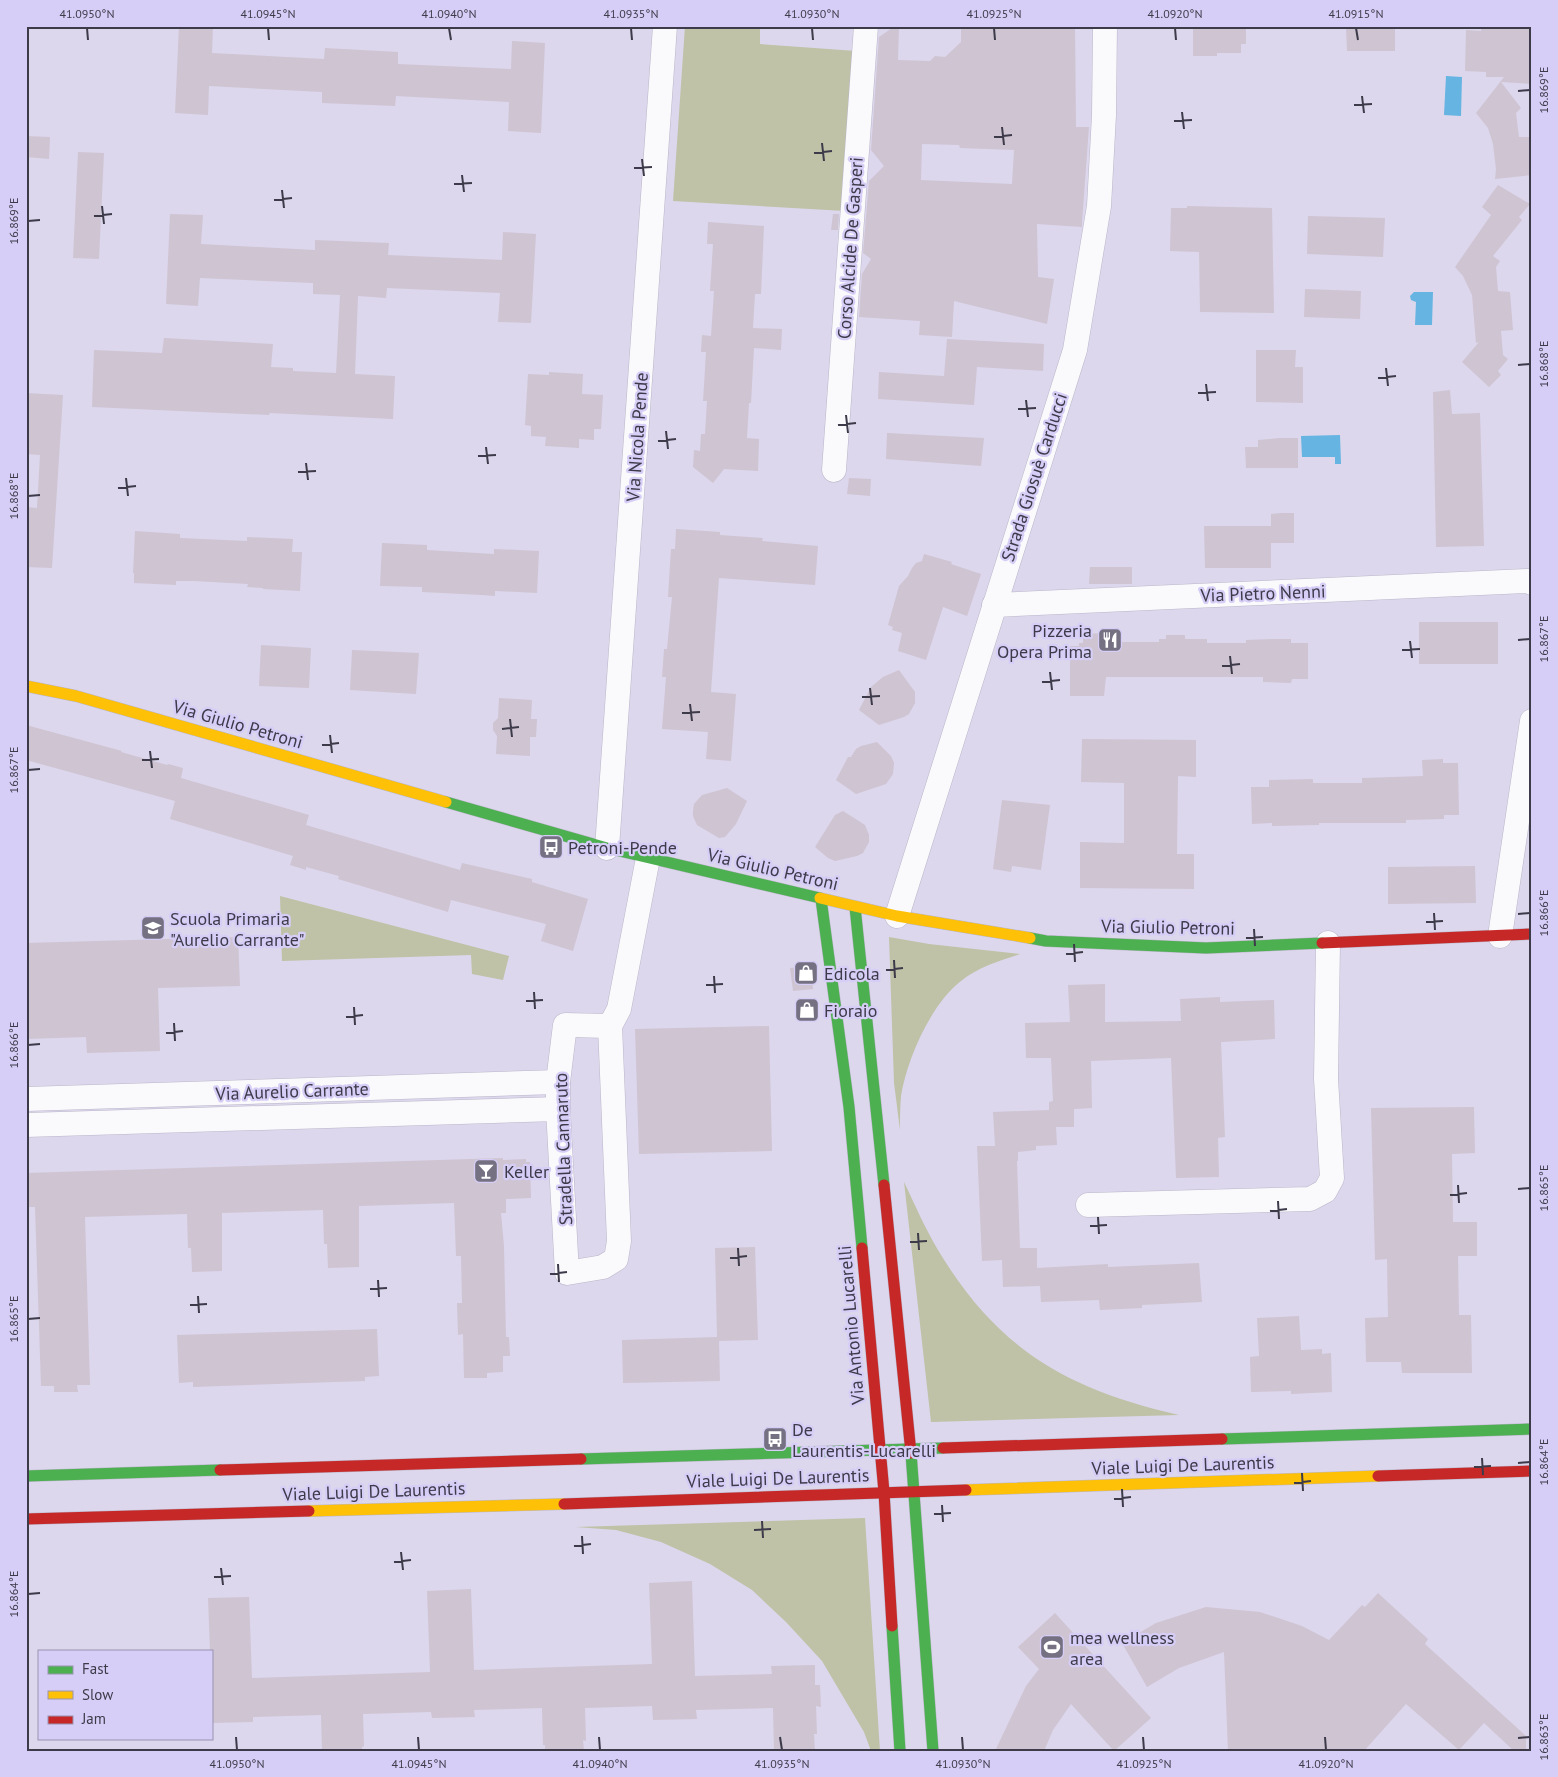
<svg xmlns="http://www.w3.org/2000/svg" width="1558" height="1777" font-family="'PT Sans',sans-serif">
<rect width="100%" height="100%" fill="#dcd7ed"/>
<g fill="#bfc2a6">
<polygon points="685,26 760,26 760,44 856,51 845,211 673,201"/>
<polygon points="280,896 509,956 503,980 472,974 471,955 282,961"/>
<path d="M889,937L929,944L1020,954C999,961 978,967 961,981C931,1004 907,1059 901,1096C900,1107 900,1119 900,1130L894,1083Z"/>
<path d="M904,1182C915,1205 925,1228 938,1250C998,1350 1067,1389 1179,1415L931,1422Z"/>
<polygon points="865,1518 880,1751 871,1751 864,1732 822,1661 786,1622 752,1590 710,1564 661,1542 616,1530 576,1527"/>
</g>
<g fill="#65b4e2">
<polygon points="1446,76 1462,77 1461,116 1444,115"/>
<polygon points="1414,292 1433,292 1432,325 1415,325 1416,302 1411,300 1410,296"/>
<polygon points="1340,435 1341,464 1335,464 1335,457 1302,457 1301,436"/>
</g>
<g fill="#cfc4d2" fill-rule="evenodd">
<polygon points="179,26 213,26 212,53 324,59 325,48 398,52 398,64 511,69 512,41 545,43 541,133 508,131 509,102 396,96 395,106 322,103 322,92 209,86 208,115 175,113"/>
<path d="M895,26H899L898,60L930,61L935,56L945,57L961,42V26H1075L1076,127H1089L1082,222V227L1037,224L1038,277L1054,279L1047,324L954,301L952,337L919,335L920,321L859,317L862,274L871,259L863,253L869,181L884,166L871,150L879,37ZM922,144L959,145L960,148L1014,150L1012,184L921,180Z"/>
<polygon points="1193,26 1246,26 1246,44 1241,44 1241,53 1217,53 1217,56 1193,56"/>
<polygon points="1346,26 1395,26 1395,51 1347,51"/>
<polygon points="1481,26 1532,26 1532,84 1501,82 1521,108 1516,113 1519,137 1531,137 1532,175 1495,179 1496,169 1493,144 1488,128 1476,113 1504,77 1486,77 1486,72 1465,71 1466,30 1481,31"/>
<polygon points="26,136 50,137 49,159 26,157"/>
<polygon points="78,152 104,153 99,259 73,258"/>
<polygon points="1498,185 1530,204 1519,217 1522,220 1493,256 1500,261 1496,267 1498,291 1510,292 1513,330 1501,331 1503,355 1508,359 1498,371 1501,375 1489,387 1462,362 1479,342 1476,343 1472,295 1463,276 1455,267 1491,215 1482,207"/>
<polygon points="1187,206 1272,208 1274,313 1200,312 1199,252 1170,251 1171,208 1187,208"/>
<polygon points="170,214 203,215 201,244 315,250 315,240 389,243 388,255 502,260 503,232 536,234 531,323 498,322 500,293 387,288 386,298 358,296 355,374 395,376 393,419 270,413 269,415 92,407 94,350 162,353 164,338 273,344 271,367 293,368 293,371 336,373 340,295 313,294 313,283 200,278 198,306 166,304"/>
<polygon points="833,214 839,214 838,230 831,230"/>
<polygon points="1308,216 1385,218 1383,257 1307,254"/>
<polygon points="708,222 764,226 761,294 755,294 753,328 782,329 781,350 754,348 751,403 749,403 747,438 759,439 758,471 724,469 713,483 693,467 694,450 700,451 701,434 705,434 707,401 703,401 706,352 701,352 702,335 711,336 714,291 710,291 713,244 707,244"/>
<polygon points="1305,289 1361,291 1360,319 1304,317"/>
<polygon points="947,339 1044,344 1043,371 977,367 974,405 878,399 879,372 944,376"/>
<polygon points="1256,350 1296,350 1295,367 1303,367 1303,403 1256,402"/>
<polygon points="549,372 583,374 582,394 603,395 601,429 594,429 594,440 579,439 579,448 545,446 546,437 531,436 531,426 525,425 528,374 549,375"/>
<polygon points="1450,390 1452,414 1480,413 1484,546 1436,547 1433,392"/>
<polygon points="26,393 63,395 52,568 26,567 26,507 37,508 40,455 26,454"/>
<polygon points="887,433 984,438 981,466 886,459"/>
<polygon points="1280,438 1298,438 1298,468 1246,468 1245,447 1258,447 1258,440"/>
<polygon points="849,478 871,479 870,496 847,494"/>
<polygon points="1281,513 1294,513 1294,543 1271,543 1271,568 1205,568 1204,526 1271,526 1271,514"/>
<polygon points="676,529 720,532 720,535 763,538 762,541 818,546 815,585 719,578 711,692 736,694 731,761 706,759 708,732 662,729 666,677 662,677 664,649 667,649 672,597 668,597 671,549 675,549"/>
<polygon points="135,531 180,534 180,538 247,541 247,537 293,539 292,552 302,552 300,591 263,589 263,588 247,587 248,584 194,581 176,581 176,585 134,583 134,573 133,573"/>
<polygon points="382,543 427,545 427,550 494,554 494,549 539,551 537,593 495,591 495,596 482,595 422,592 422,587 380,586"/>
<polygon points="924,554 952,562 951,564 981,574 967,616 943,607 926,660 898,651 902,633 892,630 893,627 888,625 899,586 908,576 912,568 916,563 922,561"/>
<polygon points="1090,567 1132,567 1132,584 1089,584"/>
<rect x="1419" y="622" width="79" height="42"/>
<polygon points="1106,633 1106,639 1119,639 1119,642 1159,642 1159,639 1166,639 1166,635 1185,635 1185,639 1207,639 1207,643 1246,643 1246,640 1272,639 1291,639 1291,643 1308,643 1308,679 1292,679 1291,683 1263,682 1263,677 1106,677 1104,696 1070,696 1070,646 1079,646 1079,643 1083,643 1083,634"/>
<polygon points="261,645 311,648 309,688 259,686"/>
<polygon points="352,650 419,653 416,694 350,690"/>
<polygon points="899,670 915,692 915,703 909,714 904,717 879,725 859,710 871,687 883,677"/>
<polygon points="499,698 532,700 531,719 537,719 536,737 530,737 530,756 496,754 497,736 493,730 493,723 498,718"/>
<polygon points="26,725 122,751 121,752 167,765 168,764 183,768 181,778 309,815 306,825 460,870 462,863 532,879 532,882 588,899 573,951 541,941 546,924 451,900 448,912 338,879 339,876 306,867 306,870 290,865 293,856 170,819 175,801 26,760"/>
<polygon points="1082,739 1196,740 1196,777 1178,776 1177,854 1194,854 1194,889 1080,888 1080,842 1124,843 1124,783 1081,782"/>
<polygon points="877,742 891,756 894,763 893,774 886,784 856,794 836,780 848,757 851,757 856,749 861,746"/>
<polygon points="1443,759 1443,763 1458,763 1459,815 1444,815 1444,819 1406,820 1406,823 1319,823 1319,825 1272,826 1272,823 1252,824 1251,787 1269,787 1269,780 1313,779 1313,783 1362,783 1362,778 1423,776 1422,760"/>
<polygon points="727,788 747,801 736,824 725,837 719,838 697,825 693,816 693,811 694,804 702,795"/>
<polygon points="1002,800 1050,805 1041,870 1012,866 1011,872 993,869"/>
<polygon points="843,811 865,825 869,835 869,842 863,853 857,856 835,861 828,858 815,847 835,815"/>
<polygon points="1475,866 1476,903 1388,904 1388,867"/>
<polygon points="238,937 240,986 158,988 160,1051 87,1053 86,1037 26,1039 26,943"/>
<polygon points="811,966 813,989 793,991 790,968"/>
<polygon points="1105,984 1105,1022 1181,1021 1180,999 1220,997 1220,1002 1274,1000 1275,1039 1221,1042 1225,1137 1218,1138 1219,1177 1176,1178 1171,1058 1091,1061 1092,1108 1074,1109 1074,1127 1056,1127 1057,1145 1036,1146 1036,1150 1018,1152 1018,1161 1017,1161 1020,1248 1037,1248 1037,1268 1108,1264 1108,1267 1199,1263 1202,1302 1142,1305 1142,1308 1100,1310 1099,1300 1041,1302 1040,1286 1003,1287 1002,1260 982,1261 977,1146 995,1146 993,1112 1049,1110 1049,1102 1053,1101 1051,1058 1026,1058 1025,1023 1070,1022 1068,985"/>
<polygon points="769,1026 772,1151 639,1154 635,1029"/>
<polygon points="1474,1107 1475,1153 1452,1154 1453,1222 1477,1222 1477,1256 1458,1256 1459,1315 1471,1315 1472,1373 1402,1373 1401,1362 1366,1362 1365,1318 1388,1317 1387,1259 1375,1260 1371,1108"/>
<polygon points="503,1158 503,1160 526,1159 526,1162 530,1162 531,1198 506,1199 506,1213 501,1213 504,1246 506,1337 509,1337 510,1356 503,1356 503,1372 487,1373 487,1378 464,1378 463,1334 458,1335 457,1303 462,1303 461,1256 456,1256 454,1203 359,1206 359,1267 328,1268 327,1244 324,1244 323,1210 222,1213 222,1271 192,1272 191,1248 188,1248 187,1214 85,1217 90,1385 77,1385 78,1392 54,1392 54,1386 41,1386 35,1207 26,1207 26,1173"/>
<polygon points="755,1247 758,1340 719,1341 720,1381 623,1383 622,1340 717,1337 715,1248"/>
<polygon points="1299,1316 1301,1350 1322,1349 1322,1354 1331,1353 1332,1392 1291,1394 1291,1391 1251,1392 1250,1357 1259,1356 1257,1318"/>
<polygon points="377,1329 379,1376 365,1377 365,1381 193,1387 193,1382 179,1383 177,1335"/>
<polygon points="692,1581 695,1676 772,1674 771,1666 815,1665 815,1685 820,1685 821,1707 816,1706 817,1734 814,1734 815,1751 774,1751 773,1708 696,1710 697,1719 653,1720 652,1706 585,1708 586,1741 583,1740 584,1751 545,1751 545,1745 543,1745 542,1708 474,1710 475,1717 432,1718 431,1712 363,1714 364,1746 362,1747 362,1751 322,1751 321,1715 253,1717 253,1722 211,1723 211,1651 210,1651 208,1598 249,1597 252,1678 430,1672 427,1591 471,1589 474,1670 652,1664 649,1583"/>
<polygon points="1378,1593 1428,1639 1425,1644 1526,1736 1526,1751 1514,1751 1484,1723 1459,1750 1406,1704 1364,1751 1228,1751 1224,1652 1179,1668 1147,1687 1122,1643 1156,1623 1206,1607 1260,1612 1302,1626 1329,1640 1362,1605 1365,1607"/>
<polygon points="1055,1613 1151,1718 1114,1751 1071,1704 1053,1730 1044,1751 995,1751 1026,1686 1039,1669 1018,1647"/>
</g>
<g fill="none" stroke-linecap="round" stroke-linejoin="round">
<defs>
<g id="street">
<polyline points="834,470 866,26"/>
<polyline points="994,605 1528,581 1532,583"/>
<polyline points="607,848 665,26"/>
<polyline points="897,916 1075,350 1099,206 1104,115 1105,26"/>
<polyline points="1500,936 1532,721"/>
<polyline points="610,1026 565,1025 558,1082 558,1109 567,1273 603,1267 616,1259 619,1241 610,1026 619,1009 648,858"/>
<polyline points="26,1099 558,1082"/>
<polyline points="26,1125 558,1109"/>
<polyline points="1088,1205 1310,1199 1325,1191 1332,1178 1326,1079 1328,943"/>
</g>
<g id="fast">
<polyline points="446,802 607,848 820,898"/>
<polyline points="821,899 849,1107 862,1248"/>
<polyline points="855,907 884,1185"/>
<polyline points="1030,938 1046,941 1206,948 1322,943"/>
<polyline points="1222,1439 1532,1429"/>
<polyline points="911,1453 933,1751"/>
<polyline points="581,1459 943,1448"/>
<polyline points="26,1476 220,1470"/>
<polyline points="892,1626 900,1751"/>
</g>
<g id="slow">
<polyline points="26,686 76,696 446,802"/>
<polyline points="820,898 897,916 1030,938"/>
<polyline points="966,1490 1378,1476"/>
<polyline points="309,1511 564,1504"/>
</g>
<g id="jam">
<polyline points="1322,943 1532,934"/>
<polyline points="884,1185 911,1453"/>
<polyline points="862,1248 884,1492 892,1626"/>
<polyline points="943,1448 1222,1439"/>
<polyline points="220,1470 581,1459"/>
<polyline points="1378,1476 1532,1471"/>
<polyline points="564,1504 966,1490"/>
<polyline points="26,1519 309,1511"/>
</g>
</defs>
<use href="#street" stroke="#bab6c8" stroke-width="25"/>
<use href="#fast" stroke="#bab6c8" stroke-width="12"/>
<use href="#slow" stroke="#bab6c8" stroke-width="12"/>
<use href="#jam" stroke="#bab6c8" stroke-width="12"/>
<use href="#street" stroke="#faf9fc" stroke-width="24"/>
<use href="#fast" stroke="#4caf50" stroke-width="11"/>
<use href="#slow" stroke="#ffc107" stroke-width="11"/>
<use href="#jam" stroke="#c62828" stroke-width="11"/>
</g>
<path fill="none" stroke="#3d3a4a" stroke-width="2" d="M87,28L88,40M268,28L269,40M449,28L451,40M631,28L632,40M812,28L813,40M994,28L995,40M1175,28L1176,40M1356,28L1358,40M1518,91L1530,90M1362,96L1364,113M1354,105L1372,104M1182,112L1184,129M1174,121L1192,120M1002,127L1004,145M994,137L1012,135M822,143L824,161M814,153L832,151M642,159L644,176M634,168L652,167M462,175L464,192M454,184L472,183M282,190L284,208M274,200L292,198M102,206L104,224M94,216L112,214M28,221L40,220M1518,365L1530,364M1386,368L1388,386M1378,378L1396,376M1206,384L1208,401M1198,393L1216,392M1026,400L1028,417M1018,409L1036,408M846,415L848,433M838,425L856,423M666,431L668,449M658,441L676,439M486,447L488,464M478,456L496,455M306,463L308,480M298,472L316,471M126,478L128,496M118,488L136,486M28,496L40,495M1518,640L1530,639M1410,641L1412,658M1402,650L1420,649M1230,656L1232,674M1222,666L1240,664M1050,672L1052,690M1042,682L1060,680M870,688L872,705M862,697L880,696M690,704L692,721M682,713L700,712M510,719L512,737M502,729L519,727M330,735L332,753M322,745L339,743M150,751L152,768M142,760L159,759M28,770L40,769M1434,913L1435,930M1518,914L1530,913M1426,922L1443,921M1254,929L1255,946M1246,938L1263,937M1074,944L1075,962M1066,954L1083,952M894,960L895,978M886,970L903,968M714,976L715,993M706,985L723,984M534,992L535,1009M526,1001L543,1000M354,1007L355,1025M346,1017L363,1015M174,1023L175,1041M166,1033L183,1031M28,1045L40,1044M1458,1185L1459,1203M1518,1189L1530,1188M1450,1195L1467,1193M1278,1201L1279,1219M1270,1211L1287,1209M1098,1217L1099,1234M1090,1226L1107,1225M918,1233L919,1250M910,1242L927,1241M738,1248L739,1266M730,1258L747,1256M558,1264L559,1282M550,1274L567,1272M378,1280L379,1297M370,1289L387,1288M198,1296L199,1313M190,1305L207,1304M28,1319L40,1318M1482,1458L1483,1475M1518,1463L1530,1462M1474,1467L1491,1466M1302,1473L1303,1491M1294,1483L1311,1481M1122,1489L1123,1507M1114,1499L1131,1497M942,1505L943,1522M934,1514L951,1513M762,1521L763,1538M754,1530L771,1529M582,1536L583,1554M574,1546L591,1544M401,1552L403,1570M394,1562L411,1560M221,1568L223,1585M214,1577L231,1576M28,1594L40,1593M236,1737L237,1750M418,1737L419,1750M599,1737L600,1750M780,1737L782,1750M962,1737L963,1750M1143,1737L1144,1750M1325,1737L1326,1750M1518,1738L1530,1737"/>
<defs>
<symbol id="restaurant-square" viewBox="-11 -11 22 22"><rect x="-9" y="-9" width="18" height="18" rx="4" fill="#757183" stroke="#d6cef6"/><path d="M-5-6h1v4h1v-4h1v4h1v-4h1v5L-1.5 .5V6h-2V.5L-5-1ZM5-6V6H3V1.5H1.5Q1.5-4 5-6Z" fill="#fff"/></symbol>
<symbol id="bus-square" viewBox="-11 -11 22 22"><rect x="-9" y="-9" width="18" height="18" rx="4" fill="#757183" stroke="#d6cef6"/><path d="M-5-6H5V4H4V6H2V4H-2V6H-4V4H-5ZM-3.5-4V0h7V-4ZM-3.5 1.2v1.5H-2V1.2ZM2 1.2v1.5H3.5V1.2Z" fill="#fff"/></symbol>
<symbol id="school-square" viewBox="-11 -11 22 22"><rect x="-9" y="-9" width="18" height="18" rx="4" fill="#757183" stroke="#d6cef6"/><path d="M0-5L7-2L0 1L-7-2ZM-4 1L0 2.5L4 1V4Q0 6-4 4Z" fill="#fff"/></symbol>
<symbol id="shop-square" viewBox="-11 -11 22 22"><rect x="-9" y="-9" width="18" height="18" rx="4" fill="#757183" stroke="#d6cef6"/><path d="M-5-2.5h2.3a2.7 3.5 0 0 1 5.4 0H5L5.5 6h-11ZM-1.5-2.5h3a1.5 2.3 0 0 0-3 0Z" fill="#fff"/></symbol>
<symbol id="bar-square" viewBox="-11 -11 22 22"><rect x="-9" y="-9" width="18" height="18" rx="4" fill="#757183" stroke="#d6cef6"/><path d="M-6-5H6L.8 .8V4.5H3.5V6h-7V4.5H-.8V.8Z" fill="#fff"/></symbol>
<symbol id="stadium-square" viewBox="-11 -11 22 22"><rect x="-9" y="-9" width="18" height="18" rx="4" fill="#757183" stroke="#d6cef6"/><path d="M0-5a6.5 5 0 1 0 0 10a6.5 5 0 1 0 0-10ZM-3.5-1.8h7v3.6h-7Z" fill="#fff"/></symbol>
</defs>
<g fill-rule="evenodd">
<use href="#restaurant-square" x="1096" y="626" width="28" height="28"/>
<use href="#bus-square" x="537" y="833" width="28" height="28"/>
<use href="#school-square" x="139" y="914" width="28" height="28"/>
<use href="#shop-square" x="792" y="959" width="28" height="28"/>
<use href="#shop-square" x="793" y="996" width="28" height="28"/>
<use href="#bar-square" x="472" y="1157" width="28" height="28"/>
<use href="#bus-square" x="761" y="1425" width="28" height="28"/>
<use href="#stadium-square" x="1038" y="1633" width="28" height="28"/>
</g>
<g text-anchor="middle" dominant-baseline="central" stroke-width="4.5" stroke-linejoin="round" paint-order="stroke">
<g font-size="18" fill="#3d3a4a" stroke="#d6cef6">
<text transform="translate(850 248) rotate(-86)">Corso Alcide De Gasperi</text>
<text transform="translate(637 437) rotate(-86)">Via Nicola Pende</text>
<text transform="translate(1034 477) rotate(-72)">Strada Giosuè Carducci</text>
<text transform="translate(1263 593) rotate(-2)">Via Pietro Nenni</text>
<text transform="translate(238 724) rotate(16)">Via Giulio Petroni</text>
<text transform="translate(773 869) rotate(13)">Via Giulio Petroni</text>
<text transform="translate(1168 927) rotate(1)">Via Giulio Petroni</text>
<text transform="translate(292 1091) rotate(-2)">Via Aurelio Carrante</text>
<text transform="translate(563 1149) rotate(-92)">Stradella Cannaruto</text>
<text transform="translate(851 1325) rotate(-95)">Via Antonio Lucarelli</text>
<text transform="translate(1183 1465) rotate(-2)">Viale Luigi De Laurentis</text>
<text transform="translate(778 1478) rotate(-2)">Viale Luigi De Laurentis</text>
<text transform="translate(374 1491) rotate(-2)">Viale Luigi De Laurentis</text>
</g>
<g font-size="18" fill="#3d3a4a" stroke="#d6cef6" text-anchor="start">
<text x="1092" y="630" text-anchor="end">Pizzeria<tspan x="1092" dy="21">Opera Prima</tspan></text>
<text x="568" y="847">Petroni-Pende</text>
<text x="170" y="918">Scuola Primaria<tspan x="170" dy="21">"Aurelio Carrante"</tspan></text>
<text x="824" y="973">Edicola</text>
<text x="824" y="1010">Fioraio</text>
<text x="504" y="1171">Keller</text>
<text x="792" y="1429">De<tspan x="792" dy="21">Laurentis-Lucarelli</tspan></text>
<text x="1070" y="1637">mea wellness<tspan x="1070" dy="21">area</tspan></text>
</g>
</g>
<rect width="1558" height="1777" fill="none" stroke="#d6cef6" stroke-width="55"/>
<rect x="38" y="1650" width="175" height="90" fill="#d6cef6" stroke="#9993b1"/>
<rect x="48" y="1666" width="25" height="8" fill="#4caf50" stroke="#9993b1"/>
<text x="82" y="1674" font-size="15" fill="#3d3a4a">Fast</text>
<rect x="48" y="1691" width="25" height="8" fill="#ffc107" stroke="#9993b1"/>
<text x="82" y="1700" font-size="15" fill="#3d3a4a">Slow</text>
<rect x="48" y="1716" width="25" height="8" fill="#c62828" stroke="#9993b1"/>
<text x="82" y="1724" font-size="15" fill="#3d3a4a">Jam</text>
<rect x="28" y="28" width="1502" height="1722" fill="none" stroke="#3d3a4a" stroke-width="2"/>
<g font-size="12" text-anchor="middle" fill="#3d3a4a">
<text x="87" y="18">41.0950°N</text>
<text x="268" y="18">41.0945°N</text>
<text x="449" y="18">41.0940°N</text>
<text x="631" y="18">41.0935°N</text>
<text x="812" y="18">41.0930°N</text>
<text x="994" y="18">41.0925°N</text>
<text x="1175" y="18">41.0920°N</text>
<text x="1356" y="18">41.0915°N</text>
<text transform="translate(1544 90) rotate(-90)" y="4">16.869°E</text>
<text transform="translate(14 221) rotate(-90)" y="4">16.869°E</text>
<text transform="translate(1544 364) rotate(-90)" y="4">16.868°E</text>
<text transform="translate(14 496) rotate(-90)" y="4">16.868°E</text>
<text transform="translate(1544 639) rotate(-90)" y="4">16.867°E</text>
<text transform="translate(14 770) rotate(-90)" y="4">16.867°E</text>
<text transform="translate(1544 913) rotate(-90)" y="4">16.866°E</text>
<text transform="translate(14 1045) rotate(-90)" y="4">16.866°E</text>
<text transform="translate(1544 1188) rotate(-90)" y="4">16.865°E</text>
<text transform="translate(14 1319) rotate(-90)" y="4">16.865°E</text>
<text transform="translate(1544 1462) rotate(-90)" y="4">16.864°E</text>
<text transform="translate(14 1594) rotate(-90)" y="4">16.864°E</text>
<text transform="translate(1544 1737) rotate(-90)" y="4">16.863°E</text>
<text x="237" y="1768">41.0950°N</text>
<text x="419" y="1768">41.0945°N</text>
<text x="600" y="1768">41.0940°N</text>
<text x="782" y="1768">41.0935°N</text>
<text x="963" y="1768">41.0930°N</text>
<text x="1144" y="1768">41.0925°N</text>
<text x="1326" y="1768">41.0920°N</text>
</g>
</svg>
